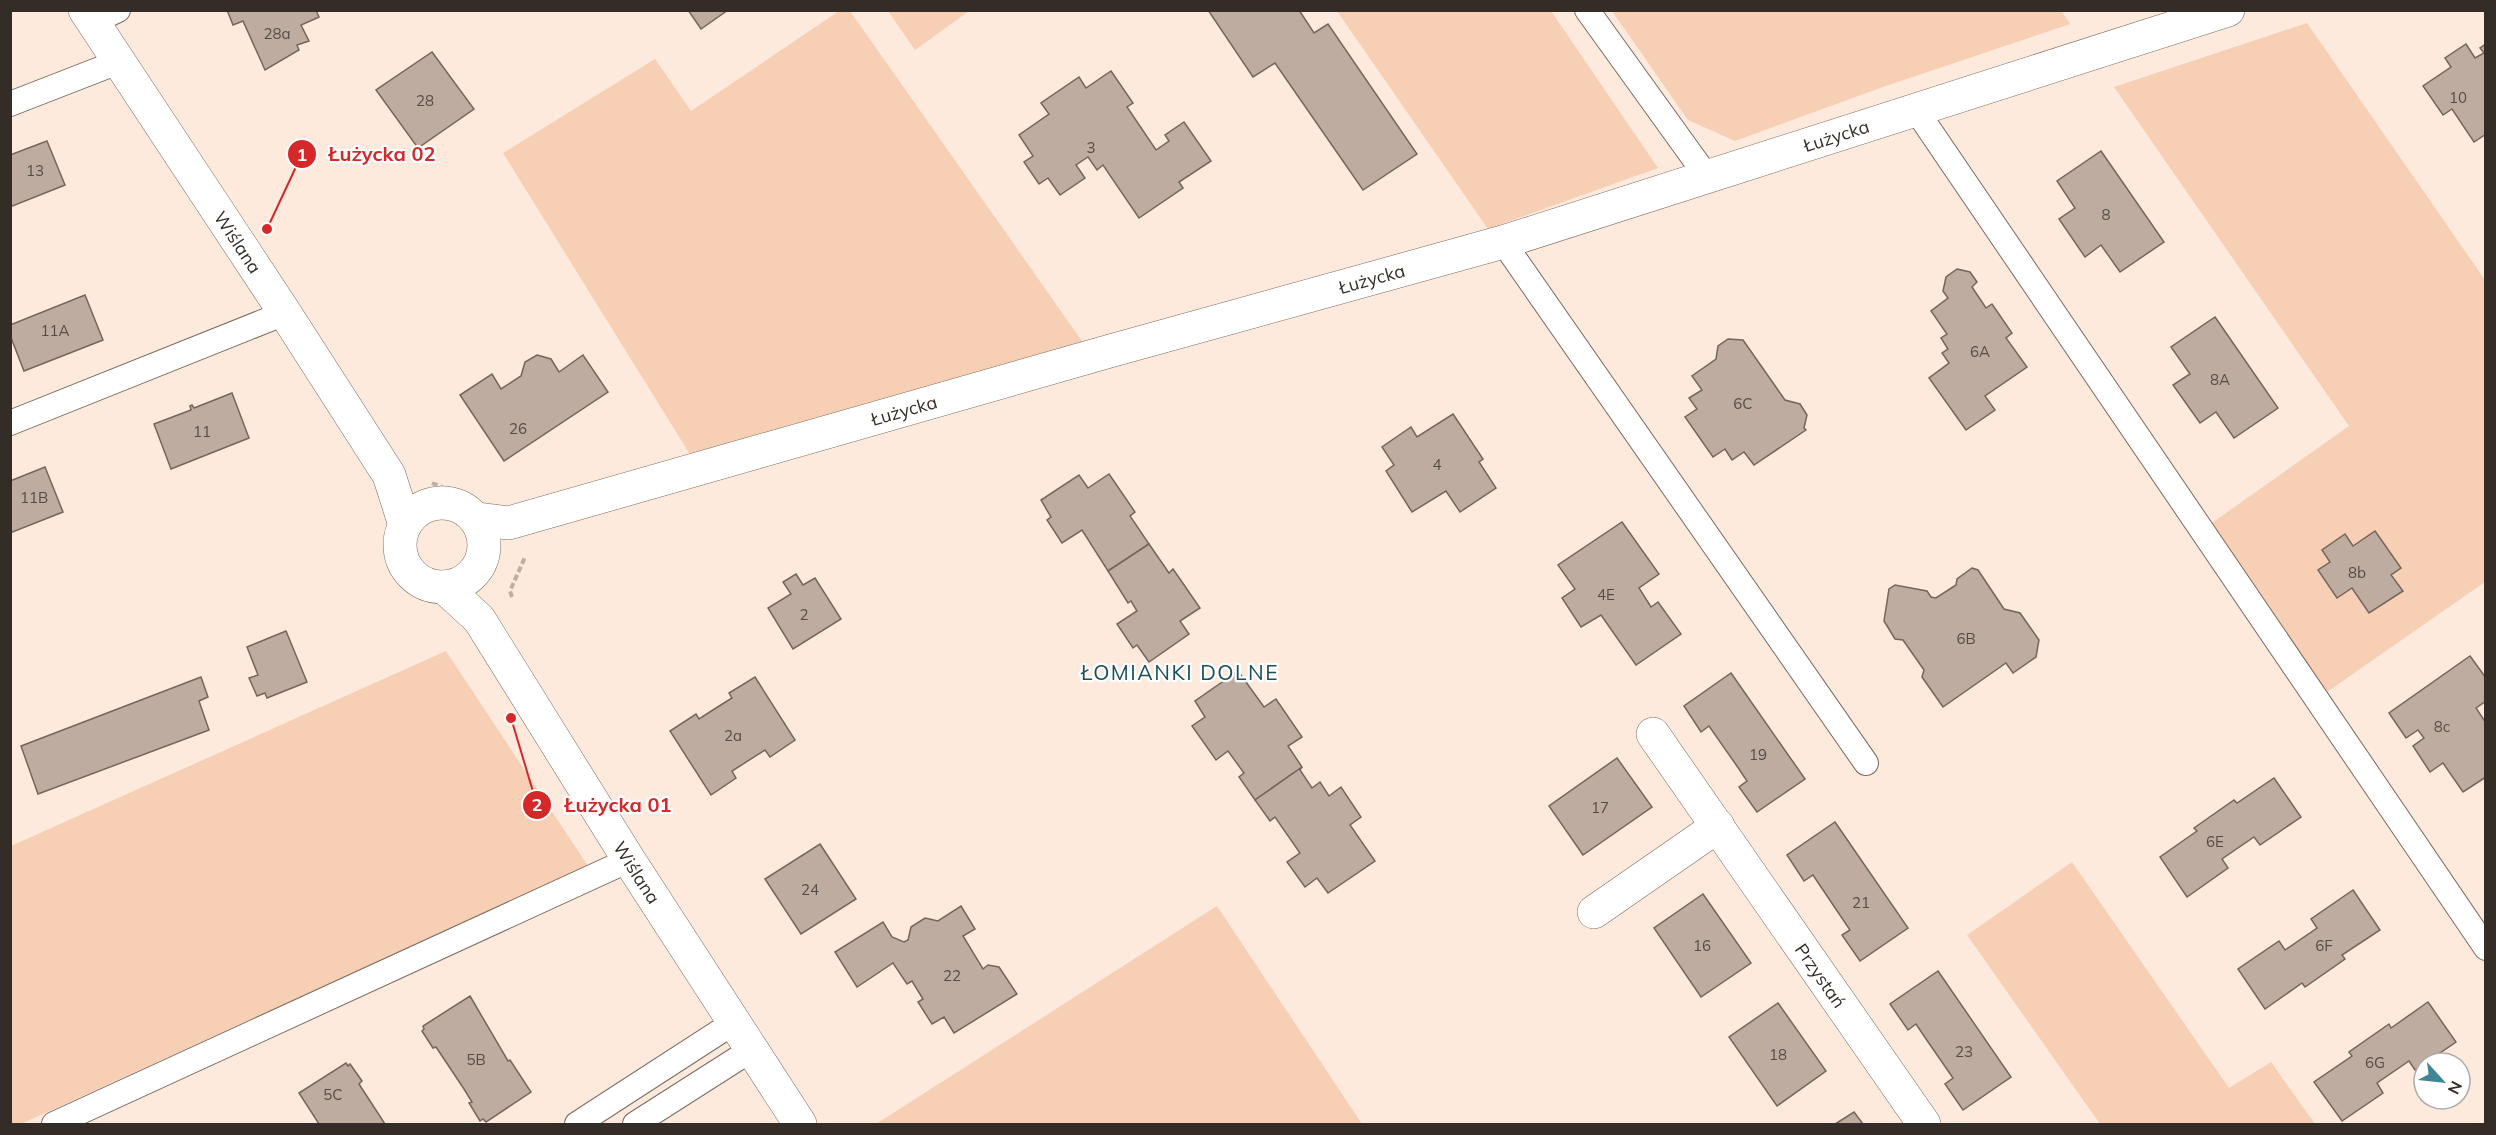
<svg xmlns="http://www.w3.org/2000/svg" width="2496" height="1135" font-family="Mulish,sans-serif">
<rect width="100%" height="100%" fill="#fdeadd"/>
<g fill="#f6cfb4">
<polygon points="2061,10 2070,24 1883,87 1735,141 1688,120 1612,11"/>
<polygon points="839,11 850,11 1084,344 691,456 503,153 655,59 691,111"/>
<polygon points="888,11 969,11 915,50"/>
<polygon points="1337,11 1551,11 1658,168 1488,229"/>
<polygon points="2307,23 2485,280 2485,582 2324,694 2209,525 2349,426 2114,87"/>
<polygon points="446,651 588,866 21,1124 11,1124 11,846"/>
<polygon points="2072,862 2229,1088 2271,1062 2315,1124 2100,1124 1967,935"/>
<polygon points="1217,906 1362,1124 876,1124"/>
</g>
<g fill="#beaca0" stroke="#75655a" stroke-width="1.5">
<polygon points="227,10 316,10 319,17 301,25 309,41 297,45 299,50 265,70 243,21 233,25"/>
<polygon points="688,10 728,10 701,29"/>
<polygon points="1208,10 1299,10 1314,33 1328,24 1417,154 1363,190 1275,63 1253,77"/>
<polygon points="2466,44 2475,58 2484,53 2480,48 2486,44 2486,134 2474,142 2452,109 2443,115 2423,86 2451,67 2445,58"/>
<polygon points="432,52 474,109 418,148 376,90"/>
<polygon points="1111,71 1133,103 1127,107 1156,150 1169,141 1165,135 1184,122 1211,161 1179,182 1183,188 1139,218 1103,165 1097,170 1088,157 1076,165 1085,178 1060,195 1048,178 1039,184 1024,162 1033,156 1019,135 1049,114 1041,103 1079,77 1086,88"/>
<polygon points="47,141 65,185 10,207 10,155"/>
<polygon points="2101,151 2164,242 2120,272 2101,245 2085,257 2059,219 2075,208 2057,181"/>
<polygon points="1957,269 1970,272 1977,282 1972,287 1986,308 1992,304 2012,333 2006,338 2027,367 1985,396 1995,410 1966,430 1929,378 1949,363 1942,353 1948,349 1941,338 1947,334 1931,311 1948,298 1943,291 1946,277"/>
<polygon points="85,295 103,340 24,371 10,335 10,325"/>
<polygon points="2215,317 2278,408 2234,438 2216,412 2200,423 2173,385 2190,374 2171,347"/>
<polygon points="1728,339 1743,340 1785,400 1800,404 1807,415 1804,428 1806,430 1754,465 1744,452 1732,460 1725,449 1713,457 1685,417 1697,409 1689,398 1702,390 1692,376 1716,359 1718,346"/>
<polygon points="537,355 551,359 559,372 583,355 608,392 504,461 460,395 492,374 501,389 521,376 525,362"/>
<polygon points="232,393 249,438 171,469 154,424 191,410 190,406 192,405 194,408"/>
<polygon points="1453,414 1483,459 1479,462 1496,488 1460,512 1446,491 1412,512 1386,471 1394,465 1382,447 1411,427 1417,437"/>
<polygon points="45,467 63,512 10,533 10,481"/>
<polygon points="1109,474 1135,512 1130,516 1149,544 1108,571 1082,530 1062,543 1047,520 1051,517 1041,500 1079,475 1088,488"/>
<polygon points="1622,522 1659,574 1639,588 1651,607 1658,602 1681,634 1636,665 1601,615 1581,627 1562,598 1575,589 1558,565"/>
<polygon points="2375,531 2401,568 2391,575 2403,591 2369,613 2352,588 2337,598 2318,570 2330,562 2322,550 2345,534 2353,546"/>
<polygon points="1149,544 1169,573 1173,569 1200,608 1180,621 1189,634 1149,662 1137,645 1133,648 1117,624 1137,611 1131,601 1128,603 1108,571"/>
<polygon points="1972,568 1978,570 2004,609 2020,613 2039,640 2036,657 2013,673 2006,663 1943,707 1922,677 1924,670 1903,640 1895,639 1884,621 1889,589 1895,585 1927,591 1931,597 1936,598 1956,585 1957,579"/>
<polygon points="796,574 803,585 815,578 841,619 793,649 768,608 791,594 783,582"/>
<polygon points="286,631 307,682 267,698 265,693 257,696 249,678 258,675 247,647"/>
<polygon points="2470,656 2486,678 2486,701 2476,708 2486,723 2486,777 2463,792 2443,763 2430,772 2413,746 2424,738 2418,730 2406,738 2389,713"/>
<polygon points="1238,671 1264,707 1276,699 1302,737 1288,746 1302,767 1255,800 1239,777 1244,773 1228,751 1216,760 1192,726 1205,717 1195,701"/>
<polygon points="1731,673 1805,779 1757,812 1739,787 1747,781 1739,769 1709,726 1701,732 1684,706"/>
<polygon points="201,677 208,697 199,701 209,730 38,794 21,746"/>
<polygon points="755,677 795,740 770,757 765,750 732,771 736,778 711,795 670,731 696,714 699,719 716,708 732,698 729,693"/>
<polygon points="1617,758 1652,807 1583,855 1549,806"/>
<polygon points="1302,767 1300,770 1312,788 1320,782 1329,796 1341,787 1361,817 1350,825 1375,861 1328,893 1317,878 1305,887 1287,862 1300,853 1275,817 1270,821 1255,800"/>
<polygon points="2274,778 2301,817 2260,845 2254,837 2222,859 2228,868 2187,897 2160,857 2197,831 2194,828 2234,800 2237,803"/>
<polygon points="1835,822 1908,928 1860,961 1842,935 1850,930 1821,887 1813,875 1804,881 1787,855"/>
<polygon points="820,844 856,899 801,934 765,879"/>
<polygon points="2353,890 2380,930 2342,955 2345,959 2305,987 2302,983 2265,1009 2238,969 2279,941 2285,950 2317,928 2311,919"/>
<polygon points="1703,894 1751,963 1701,997 1654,928"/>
<polygon points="961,906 975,929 963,936 983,969 988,965 999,967 1017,994 954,1033 944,1017 932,1024 918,1002 923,999 912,981 907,984 893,963 857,987 835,952 883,922 892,937 904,942 908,940 911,927 925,918 938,921"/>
<polygon points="1938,971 2011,1077 1963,1110 1945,1084 1953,1078 1924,1036 1916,1024 1908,1030 1890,1004"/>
<polygon points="470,996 508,1061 510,1060 531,1092 486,1122 483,1119 480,1121 469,1103 472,1102 464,1089 436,1047 433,1048 422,1031 424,1029 423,1026"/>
<polygon points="2428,1002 2456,1042 2415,1070 2409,1061 2377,1083 2383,1093 2342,1121 2314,1082 2352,1056 2349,1052 2389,1024 2391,1028"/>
<polygon points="1778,1003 1826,1071 1777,1106 1729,1037"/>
<polygon points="346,1063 348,1066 350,1064 362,1081 359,1084 385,1124 319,1124 299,1093"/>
<polygon points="1854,1112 1863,1124 1835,1124"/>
</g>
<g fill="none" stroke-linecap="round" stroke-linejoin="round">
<defs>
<g id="service">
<polyline points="1587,10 1708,178"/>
<polyline points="93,22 118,10"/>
<polyline points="10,104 118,62"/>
<polyline points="1916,110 2486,948"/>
<polyline points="1503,242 1866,763"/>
<polyline points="10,423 285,313"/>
<polyline points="54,1124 629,860"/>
<polyline points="577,1124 733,1023"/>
<polyline points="635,1124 751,1050"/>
</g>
<g id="minor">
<path id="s1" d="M85,10L285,313L389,475L405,525"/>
<circle cx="442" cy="545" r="42"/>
<path id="s2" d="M476,519L509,523L1110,351L1503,242L2228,10"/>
<path id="s3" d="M444,587L479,619L629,860L800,1124"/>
<path id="s4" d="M1653,734L1924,1124"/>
<polyline points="1594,912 1718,826"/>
</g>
</defs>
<use href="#service" stroke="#7b6b60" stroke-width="26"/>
<use href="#minor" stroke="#7b6b60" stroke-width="34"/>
<g stroke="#beafa5" stroke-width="4" stroke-dasharray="6 3" stroke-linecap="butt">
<polyline points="432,483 452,491"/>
<polyline points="512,597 510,591 525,557"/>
</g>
<use href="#service" stroke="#fff" stroke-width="24"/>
<use href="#minor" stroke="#fff" stroke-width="33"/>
</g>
<g text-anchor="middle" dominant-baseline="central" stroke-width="4.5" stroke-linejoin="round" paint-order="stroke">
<g font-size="15" fill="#564c45">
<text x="277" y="33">28a</text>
<text x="2458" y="97">10</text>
<text x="425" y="100">28</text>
<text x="1091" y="147">3</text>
<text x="35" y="170">13</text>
<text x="2106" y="214">8</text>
<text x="55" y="330">11A</text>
<text x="1980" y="351">6A</text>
<text x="2220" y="379">8A</text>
<text x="1743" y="403">6C</text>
<text x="518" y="428">26</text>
<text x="202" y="431">11</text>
<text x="1437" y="464">4</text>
<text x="34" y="497">11B</text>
<text x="2357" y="572">8b</text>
<text x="1606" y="594">4E</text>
<text x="804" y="614">2</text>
<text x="1966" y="638">6B</text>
<text x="2442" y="726">8c</text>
<text x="733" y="735">2a</text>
<text x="1758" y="754">19</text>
<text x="1600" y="807">17</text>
<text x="2215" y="841">6E</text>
<text x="810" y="889">24</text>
<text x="1861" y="902">21</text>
<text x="1702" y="945">16</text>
<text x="2324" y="945">6F</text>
<text x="952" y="975">22</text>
<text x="1964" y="1051">23</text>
<text x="1778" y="1054">18</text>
<text x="476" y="1059">5B</text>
<text x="2375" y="1062">6G</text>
<text x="333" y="1094">5C</text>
</g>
<g font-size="18" fill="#332c27" stroke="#fff">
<text stroke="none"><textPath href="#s2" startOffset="1416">Łużycka</textPath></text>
<text stroke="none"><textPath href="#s1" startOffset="278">Wiślana</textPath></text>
<text stroke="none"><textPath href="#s2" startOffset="930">Łużycka</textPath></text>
<text stroke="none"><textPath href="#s2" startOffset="444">Łużycka</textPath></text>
<text stroke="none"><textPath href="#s3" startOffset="346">Wiślana</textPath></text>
<text stroke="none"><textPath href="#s4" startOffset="294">Przystań</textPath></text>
</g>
<g font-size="21" letter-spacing="1.5" fill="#17505b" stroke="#fff">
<text x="1180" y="672">ŁOMIANKI DOLNE</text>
</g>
</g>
<path fill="none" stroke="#d62828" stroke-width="2" d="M267 229L302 154M511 718L537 805"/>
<g fill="#d62828" stroke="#fff" stroke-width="2">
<circle cx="267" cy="229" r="6"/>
<circle cx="511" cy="718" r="6"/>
<circle cx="302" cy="154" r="15"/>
<circle cx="537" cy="805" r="15"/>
</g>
<g font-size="18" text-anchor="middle" font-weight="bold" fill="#fff">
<text x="302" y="161">1</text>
<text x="537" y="811">2</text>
</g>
<g font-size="20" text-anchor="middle" font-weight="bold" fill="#d62828" stroke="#fff" stroke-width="4.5" stroke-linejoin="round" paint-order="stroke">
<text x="382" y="161">Łużycka 02</text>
<text x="618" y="812">Łużycka 01</text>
</g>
<rect width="2496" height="1135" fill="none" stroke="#332c27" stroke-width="24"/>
<g transform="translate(2442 1081) rotate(117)"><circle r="28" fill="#ffffff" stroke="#adaba9" stroke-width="1.5"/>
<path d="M0-4.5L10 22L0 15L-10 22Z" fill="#408593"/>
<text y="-9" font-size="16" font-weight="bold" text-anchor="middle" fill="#332c27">N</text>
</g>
</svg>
